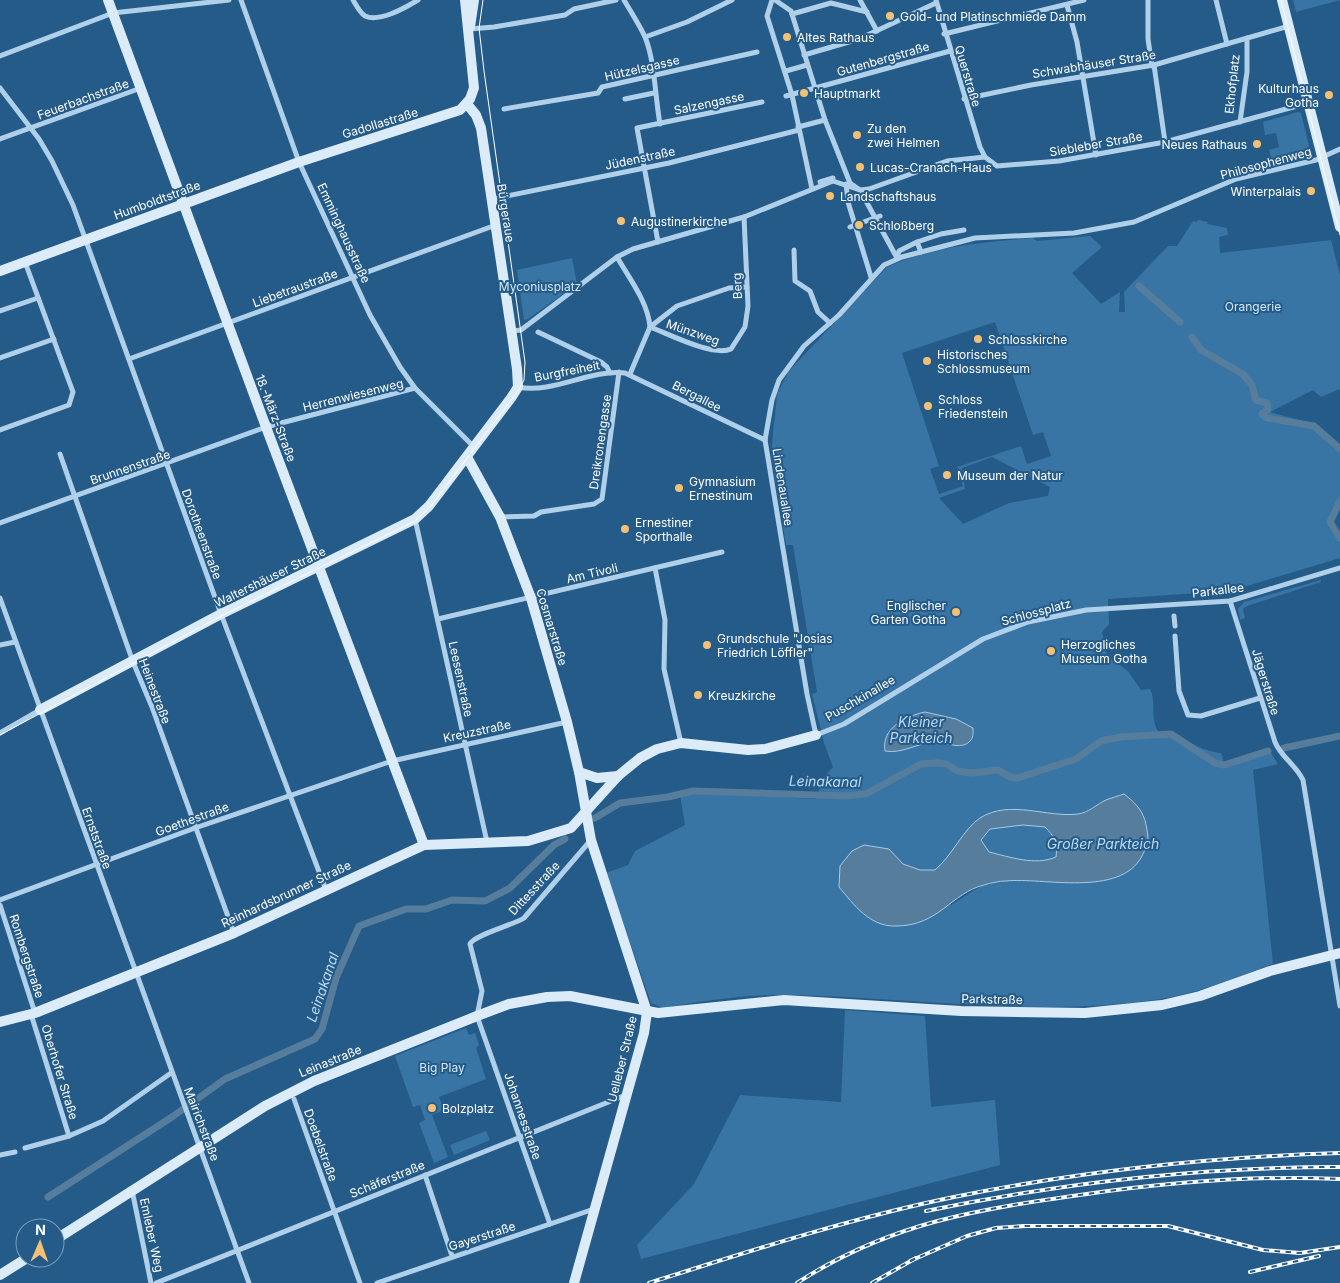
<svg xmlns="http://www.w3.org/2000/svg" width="1340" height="1283" font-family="Inter,sans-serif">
<rect width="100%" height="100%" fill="#245b89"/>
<g fill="#3875a5" fill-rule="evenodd">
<polygon points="1293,0 1340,0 1296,12"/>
<polygon points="1298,112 1301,113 1311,154 1273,164 1269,150 1279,147 1276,133 1265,135 1263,122"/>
<path d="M1198,220L1208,222L1207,224L1227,228L1228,235L1219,237L1220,253L1331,240L1340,275V389L1321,397L1313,390L1270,412C1295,420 1325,422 1340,447V504L1333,520L1340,532V558L1230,591L1108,599L1109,624L1102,632L1107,656L1128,671L1141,690L1150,689C1157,702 1149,720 1159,732C1183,734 1194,750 1221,753L1224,763L1269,750L1278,764L1253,770L1273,964C1237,977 1200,993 1161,999C1038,1018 911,997 787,995C746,994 703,1001 663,1008L651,1003L606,873L628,865L635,851L685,825L680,795L714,794L816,799L823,778L833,767L824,743L812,694L817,692L793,545H786L771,454L777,395L788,372L887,267C935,246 982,242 1033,238L1037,241L1090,236L1102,247L1072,273L1101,304L1120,292L1119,312H1125L1124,292L1168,246H1177L1193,221L1197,222ZM995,322L1033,435L1043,432L1051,456L1027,464L1021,446L957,467L963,486L939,494L930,469L939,466L902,353ZM992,457L1050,487L1048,496L1009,503L963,524L939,498L965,489L962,468ZM925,712L956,719V746C939,738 922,744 906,750ZM1106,800L1110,879L1073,883L1007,880L981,886L951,905L864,845L889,849L902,864L920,870H935L948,859L967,833L1024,810L1061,816L1081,814Z"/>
<polygon points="572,258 577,284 528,319 524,320 517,270"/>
<polygon points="1321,580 1321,582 1247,606 1243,609 1245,618 1240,620 1238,609 1244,602"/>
<path d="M1023,825L1045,827C1055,837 1058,843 1056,857C1034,866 1011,857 989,852L981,840L990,829Z"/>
<polygon points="845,1010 925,1016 931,1107 995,1100 1000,1165 641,1259 637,1245 694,1184 740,1095 841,1102"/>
<polygon points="466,1028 469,1035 475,1033 479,1045 476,1048 486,1079 439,1097 444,1110 432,1115 448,1157 434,1163 419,1123 425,1120 420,1105 413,1107 395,1056"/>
<polygon points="486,1131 490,1140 454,1155 450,1145"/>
</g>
<g fill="#567d9c" stroke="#a4ccea" fill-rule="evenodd">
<path d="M925,712L956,719L973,728C973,733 974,738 969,742C960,750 946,742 935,742C917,743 903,754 885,751C881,728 906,716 925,712Z"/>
<path d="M1124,794C1141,807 1146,816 1148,838C1148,845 1145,850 1142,856C1120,898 1042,877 1006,881C999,881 991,883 984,885C951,893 939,926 896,926C870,927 854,905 839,887L840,866L852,851L864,845L889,849L903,864L920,870H935C952,856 964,828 980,818C1010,799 1047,818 1078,814C1088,813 1097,804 1106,800C1111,798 1118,796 1124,794ZM1023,825L1045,827C1055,837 1058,843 1056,857C1035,866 1010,857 989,852L981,840L990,829Z"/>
</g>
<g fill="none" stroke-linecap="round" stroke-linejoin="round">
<polyline stroke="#a4ccea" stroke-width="2" points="855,198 856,200"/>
<g stroke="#567d9c" stroke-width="7">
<polyline points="1139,286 1180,322"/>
<polyline points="1192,337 1201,350 1243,374 1252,385 1256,400 1267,403 1268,409 1262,414 1267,418 1314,426 1340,449"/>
<polyline points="1340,501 1330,522 1340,538"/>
<polyline points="1284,748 1340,736"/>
<polyline points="595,818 620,803 668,797 693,791 846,796 866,794 921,764 938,763 947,764 957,771 972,773 998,770 1010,777 1018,778 1076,759 1101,741 1121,737 1171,734 1215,763 1224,765 1268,751"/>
<polyline points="48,1197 172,1117 225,1079 315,1039 322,1029 336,978 359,926 406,909 426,909 452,900 485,901 510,888 554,845 565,839"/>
</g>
<g stroke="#b0d0ea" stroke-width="5">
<polyline points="241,0 299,162 370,315 400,367 415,388 474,447"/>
<path d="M353,0C356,5 360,13 365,16C380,23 406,7 418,0"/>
<path d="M624,0C631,12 639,24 645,37C655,61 655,97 660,124"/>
<polyline points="772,0 767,16 792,95 812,189"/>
<polyline points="775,0 791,11 825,120 850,183 860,190 897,258"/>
<polyline points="860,0 877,31"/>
<polyline points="936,0 980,147 985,157 997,166 1059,161 1165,142 1308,103"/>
<polyline points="1148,0 1148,39 1152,66"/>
<polyline points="1216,0 1227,44"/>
<polyline points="1067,5 1077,42 1096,155"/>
<polyline points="792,14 831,3 867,12"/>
<polyline points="470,29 494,27 565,15 574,9 616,0"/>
<polyline points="944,34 1084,0"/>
<polyline points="645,37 687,22 732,0"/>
<polyline points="804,55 859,39 936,3"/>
<polyline points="0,56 113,13 229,0"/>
<polyline points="1154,65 1165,142"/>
<polyline points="786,71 807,65"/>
<polyline points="0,88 39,139 52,161 73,205 221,614 326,890"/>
<polyline points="786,96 950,51"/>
<polyline points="625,99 654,93"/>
<polyline points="964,99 1031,85 1154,65 1289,26"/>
<polyline points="504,109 598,93 602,87 757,52"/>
<polyline points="1240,122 1247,72 1247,38"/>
<polyline points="798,127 825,120"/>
<polyline points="0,139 141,88"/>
<polyline points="1340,149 1316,160 1236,179 1134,222 1074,233 975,238 902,257 884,265 839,315 804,346 779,380 772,400 765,440 807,694 816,735 844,724 983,639 1028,622 1086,610 1230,601 1340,568"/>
<polyline points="820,182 833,178"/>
<polyline points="846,184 848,202 871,277"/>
<polyline points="492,199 669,163 799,130"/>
<polyline points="850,227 880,216"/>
<polyline points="658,242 637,128 762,102"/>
<polyline points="917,242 941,234 964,230"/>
<polyline points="794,250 795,281 810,291 818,312 830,323"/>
<path d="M617,257C629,278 648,302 650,327L630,374"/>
<polyline points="897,258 899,251 917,242 921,252"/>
<polyline points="0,311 38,298"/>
<path d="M650,327C669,334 713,357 731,349L745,327L748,306L744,217"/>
<polyline points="650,327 677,306 729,288 747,287"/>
<polyline points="512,331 521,330 617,257 633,249 744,217 833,181 860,190 869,189 947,161 985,157"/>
<polyline points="538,332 601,362 607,367 610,373"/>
<polyline points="0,358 54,339"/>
<polyline points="129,359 496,225"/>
<path d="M518,387C554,394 589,369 625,373L765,440"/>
<polyline points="0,430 69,405 73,392 25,262"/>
<polyline points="60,454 133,662 152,707 234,933"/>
<polyline points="500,517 534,516 541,512 594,504 602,499 619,372"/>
<polyline points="415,519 487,842"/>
<polyline points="0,523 266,427 415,388"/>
<polyline points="655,568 665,620 664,669 681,743"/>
<polyline points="0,598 249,1283"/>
<path d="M1230,601L1275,742C1281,757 1296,765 1303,780L1340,1006"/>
<polyline points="1174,616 1175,626"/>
<polyline points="438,619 722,552"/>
<polyline points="1175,636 1179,691 1188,715 1201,716 1260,698"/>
<polyline points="0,645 15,642"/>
<polyline points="0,733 40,710"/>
<polyline points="0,900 195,828 392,761 567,722"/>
<polyline points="0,905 35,1013"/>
<polyline points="31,1014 69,1136"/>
<polyline points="294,1099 360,1283"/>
<polyline points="25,1148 69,1136 103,1121 171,1073"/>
<polyline points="0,1155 15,1152"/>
<polyline points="425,1175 452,1256"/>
<polyline points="132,1190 151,1283"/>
<path d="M550,1224L477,1016L482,991L470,944C474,935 513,925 524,918L590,841"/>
<polyline points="156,1283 626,1095"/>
<polyline points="377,1283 594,1209"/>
</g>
<g stroke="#dbebf8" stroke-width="10">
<polyline points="108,0 266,427 424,845"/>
<polyline points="1282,0 1340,227"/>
<polyline points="470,27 474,0"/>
<polyline points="0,271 299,162 460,110 470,99 474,88 465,0"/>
<polyline points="467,457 500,517 531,598 567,722 579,772 591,840 647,1012 644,1033 574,1283"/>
<polyline points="40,710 221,614 415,519 429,506 511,398 518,387 517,369 481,128 476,115 467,104"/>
<polyline points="579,772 597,778 618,776"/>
<polyline points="0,1022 35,1013 234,933 424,845 528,841 571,828 618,776 640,758 657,749 681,743 748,750 765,749 816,735"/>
<polyline points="55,1240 265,1106 314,1081 477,1016 509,1004 547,997 570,996 658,1013 784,1000 961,1011 1085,1013 1162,1005 1200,996 1270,971 1340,953"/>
<polyline points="0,1275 27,1258"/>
</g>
<g stroke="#fff" stroke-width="1">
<polyline points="1281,0 1340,235"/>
<polyline points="0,735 221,616 415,521 430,507 518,391 524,380 525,362 484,71 479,28 483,0"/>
</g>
<defs>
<g id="rail">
<path d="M926,1211C1062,1183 1201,1167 1340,1167"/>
<polyline points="910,1261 967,1236 996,1228 1025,1226 1168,1226 1263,1250 1300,1253 1340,1247"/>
<polyline points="1250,1272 1319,1256"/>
<path d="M649,1283C750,1251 851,1218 954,1197C1082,1171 1210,1157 1340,1153"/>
<path d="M797,1283C891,1222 979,1209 1087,1194C1171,1182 1256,1175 1340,1179"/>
<polyline points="872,1283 916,1258"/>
</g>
</defs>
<use href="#rail" stroke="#fff" stroke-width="4"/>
<use href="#rail" stroke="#245b89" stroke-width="2" stroke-dasharray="5.5" stroke-linecap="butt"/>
</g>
<g fill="#f4c174" stroke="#245b89" stroke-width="2">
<circle cx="890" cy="16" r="5"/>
<circle cx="787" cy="37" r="5"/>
<circle cx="804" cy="93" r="5"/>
<circle cx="1329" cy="95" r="5"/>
<circle cx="857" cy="135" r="5"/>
<circle cx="1257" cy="144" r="5"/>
<circle cx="860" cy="167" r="5"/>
<circle cx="1311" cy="191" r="5"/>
<circle cx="830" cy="196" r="5"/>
<circle cx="621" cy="221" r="5"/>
<circle cx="859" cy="225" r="5"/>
<circle cx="978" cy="339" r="5"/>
<circle cx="927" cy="361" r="5"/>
<circle cx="928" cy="406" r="5"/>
<circle cx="947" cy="475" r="5"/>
<circle cx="679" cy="488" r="5"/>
<circle cx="625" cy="529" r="5"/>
<circle cx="956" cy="612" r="5"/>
<circle cx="707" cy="645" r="5"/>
<circle cx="1051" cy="651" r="5"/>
<circle cx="698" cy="695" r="5"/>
<circle cx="432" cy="1108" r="5"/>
</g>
<g text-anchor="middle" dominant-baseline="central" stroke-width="4" stroke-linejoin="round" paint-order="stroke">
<g font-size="12" fill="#fff" stroke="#245b89" text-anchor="start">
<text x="900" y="16">Gold- und Platinschmiede Damm</text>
<text x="797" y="37">Altes Rathaus</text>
<text x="1319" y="88" text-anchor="end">Kulturhaus<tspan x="1319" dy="14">Gotha</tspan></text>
<text x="814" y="93">Hauptmarkt</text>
<text x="867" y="128">Zu den<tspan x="867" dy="14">zwei Helmen</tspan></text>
<text x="1247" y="144" text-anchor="end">Neues Rathaus</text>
<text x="870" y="167">Lucas-Cranach-Haus</text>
<text x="1301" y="191" text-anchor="end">Winterpalais</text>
<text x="840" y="196">Landschaftshaus</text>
<text x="631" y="221">Augustinerkirche</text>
<text x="869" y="225">Schloßberg</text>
<text x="988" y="339">Schlosskirche</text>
<text x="937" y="354">Historisches<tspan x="937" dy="14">Schlossmuseum</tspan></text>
<text x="938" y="399">Schloss<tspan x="938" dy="14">Friedenstein</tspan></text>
<text x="957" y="475">Museum der Natur</text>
<text x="689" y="481">Gymnasium<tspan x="689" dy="14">Ernestinum</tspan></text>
<text x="635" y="522">Ernestiner<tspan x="635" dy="14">Sporthalle</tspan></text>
<text x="946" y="605" text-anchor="end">Englischer<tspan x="946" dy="14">Garten Gotha</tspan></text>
<text x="717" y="638">Grundschule "Josias<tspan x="717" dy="14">Friedrich Löffler"</tspan></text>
<text x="1061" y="644">Herzogliches<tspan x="1061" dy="14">Museum Gotha</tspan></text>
<text x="708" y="695">Kreuzkirche</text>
<text x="442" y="1108">Bolzplatz</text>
</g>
<g font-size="12" fill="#fff" stroke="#245b89">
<text transform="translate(883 59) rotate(-16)">Gutenbergstraße</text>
<text transform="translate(1094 64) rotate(-9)">Schwabhäuser Straße</text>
<text transform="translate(642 68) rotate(-13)">Hützelsgasse</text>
<text transform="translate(968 76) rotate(73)">Querstraße</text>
<text transform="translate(1232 84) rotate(-84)">Ekhofplatz</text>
<text transform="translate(83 99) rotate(-20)">Feuerbachstraße</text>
<text transform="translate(709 103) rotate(-12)">Salzengasse</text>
<text transform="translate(380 123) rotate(-17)">Gadollastraße</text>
<text transform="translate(1096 144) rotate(-10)">Siebleber Straße</text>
<text transform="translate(640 158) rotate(-12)">Jüdenstraße</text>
<text transform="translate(1266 163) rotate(-15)">Philosophenweg</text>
<text transform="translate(157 200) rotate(-20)">Humboldtstraße</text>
<text transform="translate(506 213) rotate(81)">Bürgeraue</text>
<text transform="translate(344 233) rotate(65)">Emminghausstraße</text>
<text transform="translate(737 286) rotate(-92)">Berg</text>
<text transform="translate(295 288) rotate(-20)">Liebetraustraße</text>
<text transform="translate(693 332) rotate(19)">Münzweg</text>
<text transform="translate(567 371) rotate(-11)">Burgfreiheit</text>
<text transform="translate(353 395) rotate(-14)">Herrenwiesenweg</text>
<text transform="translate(697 396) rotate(27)">Bergallee</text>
<text transform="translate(276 418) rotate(69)">18.-März-Straße</text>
<text transform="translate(600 442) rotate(-82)">Dreikronengasse</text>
<text transform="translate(130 467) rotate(-19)">Brunnenstraße</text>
<text transform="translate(783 487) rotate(81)">Lindenauallee</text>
<text transform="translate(202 534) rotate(70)">Dorotheenstraße</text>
<text transform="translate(592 573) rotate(-13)">Am Tivoli</text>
<text transform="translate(270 577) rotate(-26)">Waltershäuser Straße</text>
<text transform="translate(1218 590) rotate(-7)">Parkallee</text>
<text transform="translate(1036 612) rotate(-15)">Schlossplatz</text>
<text transform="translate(552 627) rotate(73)">Cosmarstraße</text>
<text transform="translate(461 679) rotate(78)">Leesenstraße</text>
<text transform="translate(1266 682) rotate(73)">Jägerstraße</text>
<text transform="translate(155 691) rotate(69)">Heinestraße</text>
<text transform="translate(860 698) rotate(-30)">Puschkinallee</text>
<text transform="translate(477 731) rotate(-12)">Kreuzstraße</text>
<text transform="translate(192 819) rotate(-20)">Goethestraße</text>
<text transform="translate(97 838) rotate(70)">Ernststraße</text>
<text transform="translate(534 888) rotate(-47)">Dittesstraße</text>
<text transform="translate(286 894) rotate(-25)">Reinhardsbrunner Straße</text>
<text transform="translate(27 956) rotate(72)">Rombergstraße</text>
<text transform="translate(992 999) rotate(1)">Parkstraße</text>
<text transform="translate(622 1059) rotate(-76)">Uelleber Straße</text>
<text transform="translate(330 1061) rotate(-22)">Leinastraße</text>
<text transform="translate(60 1072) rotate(73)">Oberhofer Straße</text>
<text transform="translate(523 1116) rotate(71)">Johannesstraße</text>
<text transform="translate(202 1124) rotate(69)">Mairichstraße</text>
<text transform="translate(321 1145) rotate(70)">Doebelstraße</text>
<text transform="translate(387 1179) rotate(-22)">Schäferstraße</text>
<text transform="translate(152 1235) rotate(78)">Emleber Weg</text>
<text transform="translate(482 1236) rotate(-18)">Gayerstraße</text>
</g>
<g font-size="12" fill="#d4e8f7" stroke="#245b89">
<text x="540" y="286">Myconiusplatz</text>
<text x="1253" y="306">Orangerie</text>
<text x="442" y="1067">Big Play</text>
</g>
<g font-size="14" font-style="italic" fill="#bcdaf1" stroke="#245b89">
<text x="921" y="721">Kleiner<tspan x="921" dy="16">Parkteich</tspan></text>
<text transform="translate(825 781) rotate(1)">Leinakanal</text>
<text x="1103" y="843">Großer Parkteich</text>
<text transform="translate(322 987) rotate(-71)">Leinakanal</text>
</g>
</g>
<g transform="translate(40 1243) rotate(2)"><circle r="24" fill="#245b89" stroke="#7c9db8"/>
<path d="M0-4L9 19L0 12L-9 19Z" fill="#f4c174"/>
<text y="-8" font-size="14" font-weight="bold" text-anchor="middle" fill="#ffffff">N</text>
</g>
</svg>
